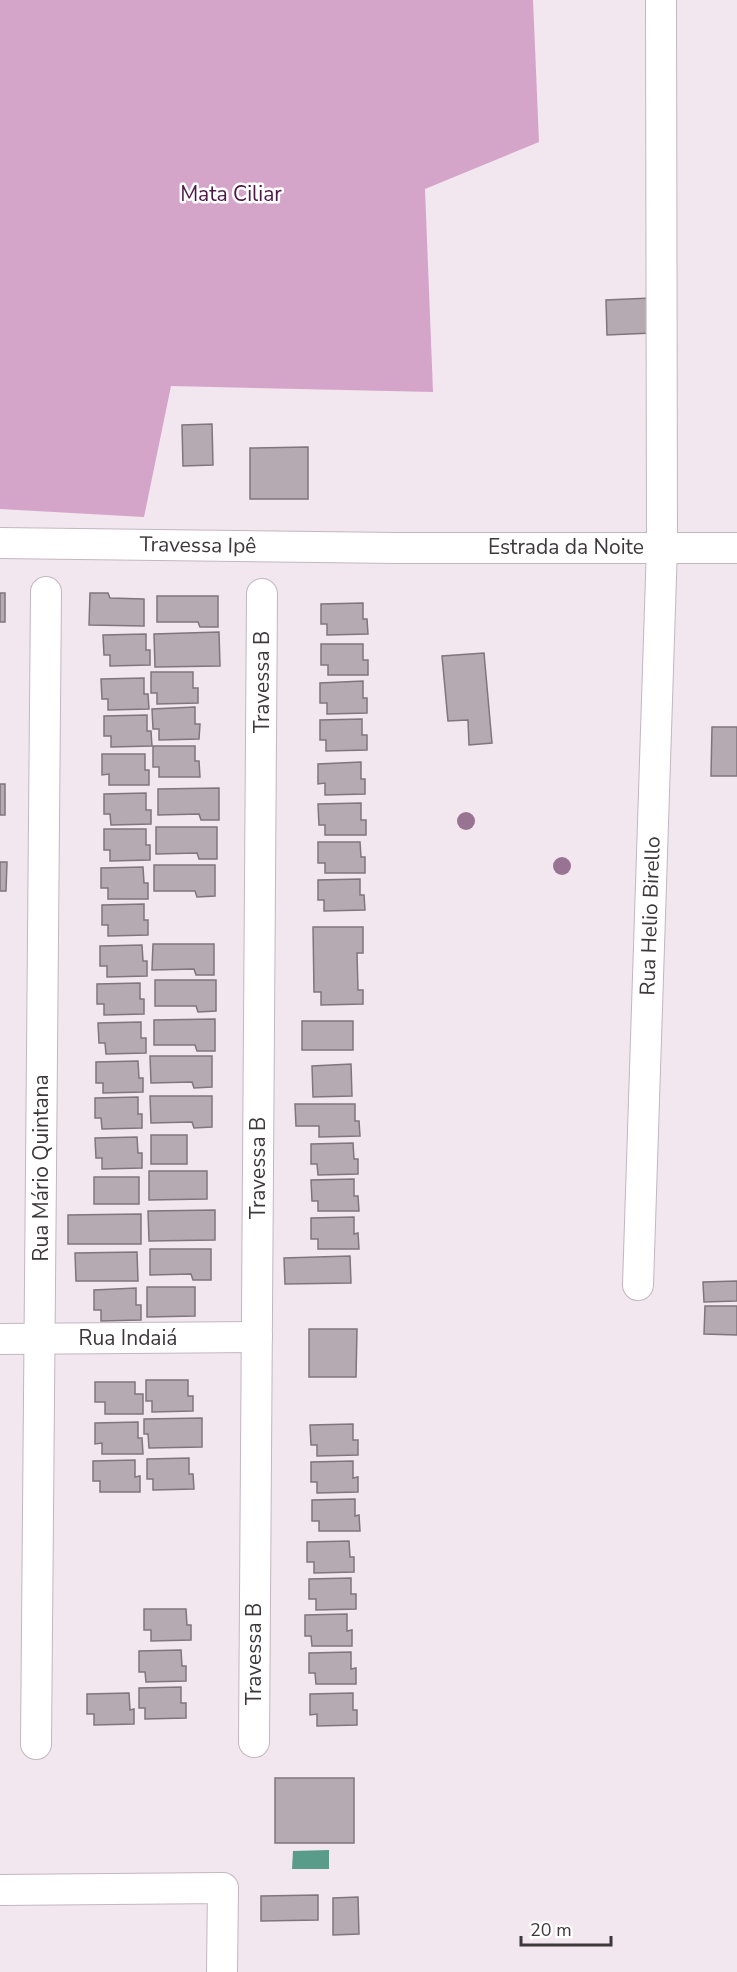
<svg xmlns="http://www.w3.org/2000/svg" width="737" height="1972" font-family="'Nunito Sans',sans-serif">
<rect width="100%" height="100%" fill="#f2e6ef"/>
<polygon fill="#d4a5c9" points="0,0 533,0 539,142 425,189 433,392 171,386 144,517 0,509"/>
<polygon fill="#5a9c8a" points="329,1850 329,1869 292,1869 293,1851"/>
<g fill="#b5aab2" stroke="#80757d" stroke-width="1.5">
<polygon points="651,298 652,333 607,335 606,300"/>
<polygon points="212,424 213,465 183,466 182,425"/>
<polygon points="308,447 308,499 250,499 250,448"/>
<rect x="0" y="593" width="5" height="29"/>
<polygon points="90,593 108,593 110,598 144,599 144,626 89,625"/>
<polygon points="157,596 218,596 218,627 200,627 198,622 157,622"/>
<polygon points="363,603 363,619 367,619 368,634 327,635 327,624 321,624 321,604"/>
<polygon points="219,632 220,666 155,667 154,634"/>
<polygon points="146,634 146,650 150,650 150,665 110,666 110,655 104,655 103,635"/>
<polygon points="321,644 363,644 363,660 368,660 368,675 328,675 328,665 321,665"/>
<polygon points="484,653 492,743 469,745 468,720 448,721 442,656"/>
<polygon points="151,672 193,672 193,688 198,688 198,703 157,704 157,693 151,693"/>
<polygon points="144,678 144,694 148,694 149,709 108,710 108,699 102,699 101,679"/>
<polygon points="363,681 363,698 367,698 367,713 327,714 327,703 320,703 320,683"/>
<polygon points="195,707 195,724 200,724 199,739 159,740 159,729 153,729 152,709"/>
<polygon points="147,715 147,731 151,731 152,746 111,747 111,736 104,736 104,716"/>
<polygon points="362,719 362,735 367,735 367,750 326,751 326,740 320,740 320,720"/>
<polygon points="712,727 737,727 737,776 711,776"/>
<polygon points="153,746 195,746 195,761 199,761 200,777 159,777 159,767 153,767"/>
<polygon points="102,754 145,754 145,770 149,770 149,785 109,785 109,774 102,775"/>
<polygon points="361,762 361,779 365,779 365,794 325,795 325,783 318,784 318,764"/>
<rect x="0" y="784" width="5" height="31"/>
<polygon points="219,788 219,820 201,820 199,814 158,815 158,789"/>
<polygon points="146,793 146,810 151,810 151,824 111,825 110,814 104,814 104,794"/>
<polygon points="361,803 361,820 366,820 366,835 325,835 325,825 319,825 318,804"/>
<polygon points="156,827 217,827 217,859 199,859 197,853 156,854"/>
<polygon points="104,829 146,829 146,845 150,845 150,860 110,861 110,850 104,850"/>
<polygon points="318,842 360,842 361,857 365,857 365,873 325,873 325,863 318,863"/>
<polygon points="0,862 7,862 6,891 0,891"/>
<polygon points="154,865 215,865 215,896 197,897 195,891 154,891"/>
<polygon points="143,867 144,883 148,883 148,899 108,899 108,888 101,888 101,868"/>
<polygon points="360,879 360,895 364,895 365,910 324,911 324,900 318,900 318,880"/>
<polygon points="144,904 144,920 148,920 148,935 108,936 108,925 102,925 102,905"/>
<polygon points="313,927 363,927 363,953 357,953 358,990 363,990 363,1004 321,1005 321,992 314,992"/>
<polygon points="153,944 214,944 214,975 196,975 194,969 152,970"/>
<polygon points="142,945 143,961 147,961 147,976 107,977 107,966 100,966 100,946"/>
<polygon points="155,980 216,980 216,1011 198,1012 196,1006 155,1006"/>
<polygon points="140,983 140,999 144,999 144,1014 104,1015 104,1004 97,1004 97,984"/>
<polygon points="215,1019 215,1051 197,1051 195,1045 154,1045 154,1020"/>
<rect x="302" y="1021" width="51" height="29"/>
<polygon points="141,1022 141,1038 146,1038 146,1053 106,1054 105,1043 99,1043 98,1023"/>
<polygon points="150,1056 212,1056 212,1087 194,1088 192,1082 151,1083"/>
<polygon points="138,1061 139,1078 143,1078 143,1092 103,1093 103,1083 96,1083 96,1062"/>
<polygon points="351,1064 352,1096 313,1097 312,1066"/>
<polygon points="150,1096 212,1096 212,1127 194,1128 192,1122 151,1123"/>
<polygon points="138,1097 138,1114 142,1114 142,1128 102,1129 101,1118 95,1118 95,1098"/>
<polygon points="295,1104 355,1104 355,1121 359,1121 360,1136 319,1137 319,1126 296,1126"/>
<rect x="151" y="1135" width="36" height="29"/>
<polygon points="137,1137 138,1153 142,1153 142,1168 102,1169 102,1158 96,1158 95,1138"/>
<polygon points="353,1143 354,1159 358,1159 358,1174 318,1175 317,1164 311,1164 311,1144"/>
<polygon points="149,1171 207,1171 207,1199 149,1200"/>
<rect x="94" y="1177" width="45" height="27"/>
<polygon points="354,1179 354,1196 358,1196 359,1211 318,1211 318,1201 312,1201 311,1180"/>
<polygon points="215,1210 215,1240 149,1241 148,1211"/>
<polygon points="141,1214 141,1244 68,1244 68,1215"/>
<polygon points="354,1217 354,1234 358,1233 359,1249 318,1249 318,1239 311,1239 311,1218"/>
<polygon points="150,1249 211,1249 211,1280 193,1280 191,1274 150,1275"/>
<polygon points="137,1252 138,1281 76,1281 75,1253"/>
<polygon points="350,1256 351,1283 285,1284 284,1258"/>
<polygon points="737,1281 737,1301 704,1302 703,1282"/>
<polygon points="147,1287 195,1287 195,1316 147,1317"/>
<polygon points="136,1288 136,1305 141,1305 141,1320 101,1321 101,1310 94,1310 94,1290"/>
<polygon points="705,1306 737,1306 737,1335 704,1334"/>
<polygon points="309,1329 357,1329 356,1377 309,1377"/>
<polygon points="146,1380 188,1380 188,1396 193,1396 193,1411 152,1412 152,1401 146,1401"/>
<polygon points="95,1382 135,1382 135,1394 143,1394 143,1414 105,1414 105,1402 95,1402"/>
<polygon points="202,1418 202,1447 149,1448 148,1434 144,1434 144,1419"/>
<polygon points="138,1422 138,1438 142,1438 143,1454 102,1454 102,1443 95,1444 95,1423"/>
<polygon points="353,1424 353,1440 358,1440 358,1455 317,1456 317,1445 311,1445 310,1425"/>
<polygon points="189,1458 189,1474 193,1474 194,1489 153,1490 153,1479 147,1479 147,1459"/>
<polygon points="135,1460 135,1477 140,1476 140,1492 100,1492 100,1481 93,1481 93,1461"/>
<polygon points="353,1461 353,1478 358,1477 358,1492 317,1493 317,1482 311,1482 311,1462"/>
<polygon points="355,1499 355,1516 359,1515 360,1531 319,1531 319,1521 312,1521 312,1500"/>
<polygon points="349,1541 350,1557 354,1557 354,1572 314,1573 314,1562 307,1562 307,1542"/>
<polygon points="351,1578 351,1594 356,1594 356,1609 316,1610 316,1599 309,1599 309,1579"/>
<polygon points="144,1609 186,1609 187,1625 191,1625 191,1640 151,1641 151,1630 144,1630"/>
<polygon points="347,1614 347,1631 352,1630 352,1646 312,1646 311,1636 305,1636 305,1615"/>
<polygon points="181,1650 182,1666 186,1666 186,1681 146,1682 145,1672 139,1672 139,1651"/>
<polygon points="351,1652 351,1669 356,1668 356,1684 316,1684 315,1673 309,1673 309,1653"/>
<polygon points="181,1687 181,1703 186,1703 186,1718 145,1719 145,1708 139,1708 139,1688"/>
<polygon points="129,1693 130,1710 134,1709 134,1724 94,1725 94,1714 87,1714 87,1694"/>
<polygon points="353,1693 353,1710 357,1710 357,1725 317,1726 317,1714 310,1715 310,1694"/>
<rect x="275" y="1778" width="79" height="65"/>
<polygon points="318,1895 318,1920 261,1921 261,1896"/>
<polygon points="358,1897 359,1934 333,1935 333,1898"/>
</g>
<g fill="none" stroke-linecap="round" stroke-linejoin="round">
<defs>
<g id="minor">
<polyline points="0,543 396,548 737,548"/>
<polyline points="638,1285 662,546 661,0"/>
<polyline points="0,1339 257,1337"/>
<polyline points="254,1742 262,594"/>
<polyline points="36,1744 46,592"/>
<polyline points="0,1890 223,1888 222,1972"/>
</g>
</defs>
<use href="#minor" stroke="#c2b7bf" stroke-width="32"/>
<use href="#minor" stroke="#fff" stroke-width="30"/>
</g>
<g fill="#987492">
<circle cx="466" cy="821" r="9"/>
<circle cx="562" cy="866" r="9"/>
</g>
<g text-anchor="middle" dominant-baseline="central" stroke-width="5" stroke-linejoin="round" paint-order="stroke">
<g font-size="21" fill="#4e1645" stroke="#fff">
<text x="231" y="194">Mata Ciliar</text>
</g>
<g font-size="21" fill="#3c383b" stroke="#fff">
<text transform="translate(198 545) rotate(1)">Travessa Ipê</text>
<text x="566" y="547">Estrada da Noite</text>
<text transform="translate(262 682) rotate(-90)">Travessa B</text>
<text transform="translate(650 916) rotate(-88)">Rua Helio Birello</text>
<text transform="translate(41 1168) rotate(-90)">Rua Mário Quintana</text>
<text transform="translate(258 1168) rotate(-90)">Travessa B</text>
<text x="128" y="1338">Rua Indaiá</text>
<text transform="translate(254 1654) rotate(-90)">Travessa B</text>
</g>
</g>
<path d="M521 1936v9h90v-9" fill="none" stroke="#3c383b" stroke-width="3"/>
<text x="530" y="1936" font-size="18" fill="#3c383b" stroke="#ffffff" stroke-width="4.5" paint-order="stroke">20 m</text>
</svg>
